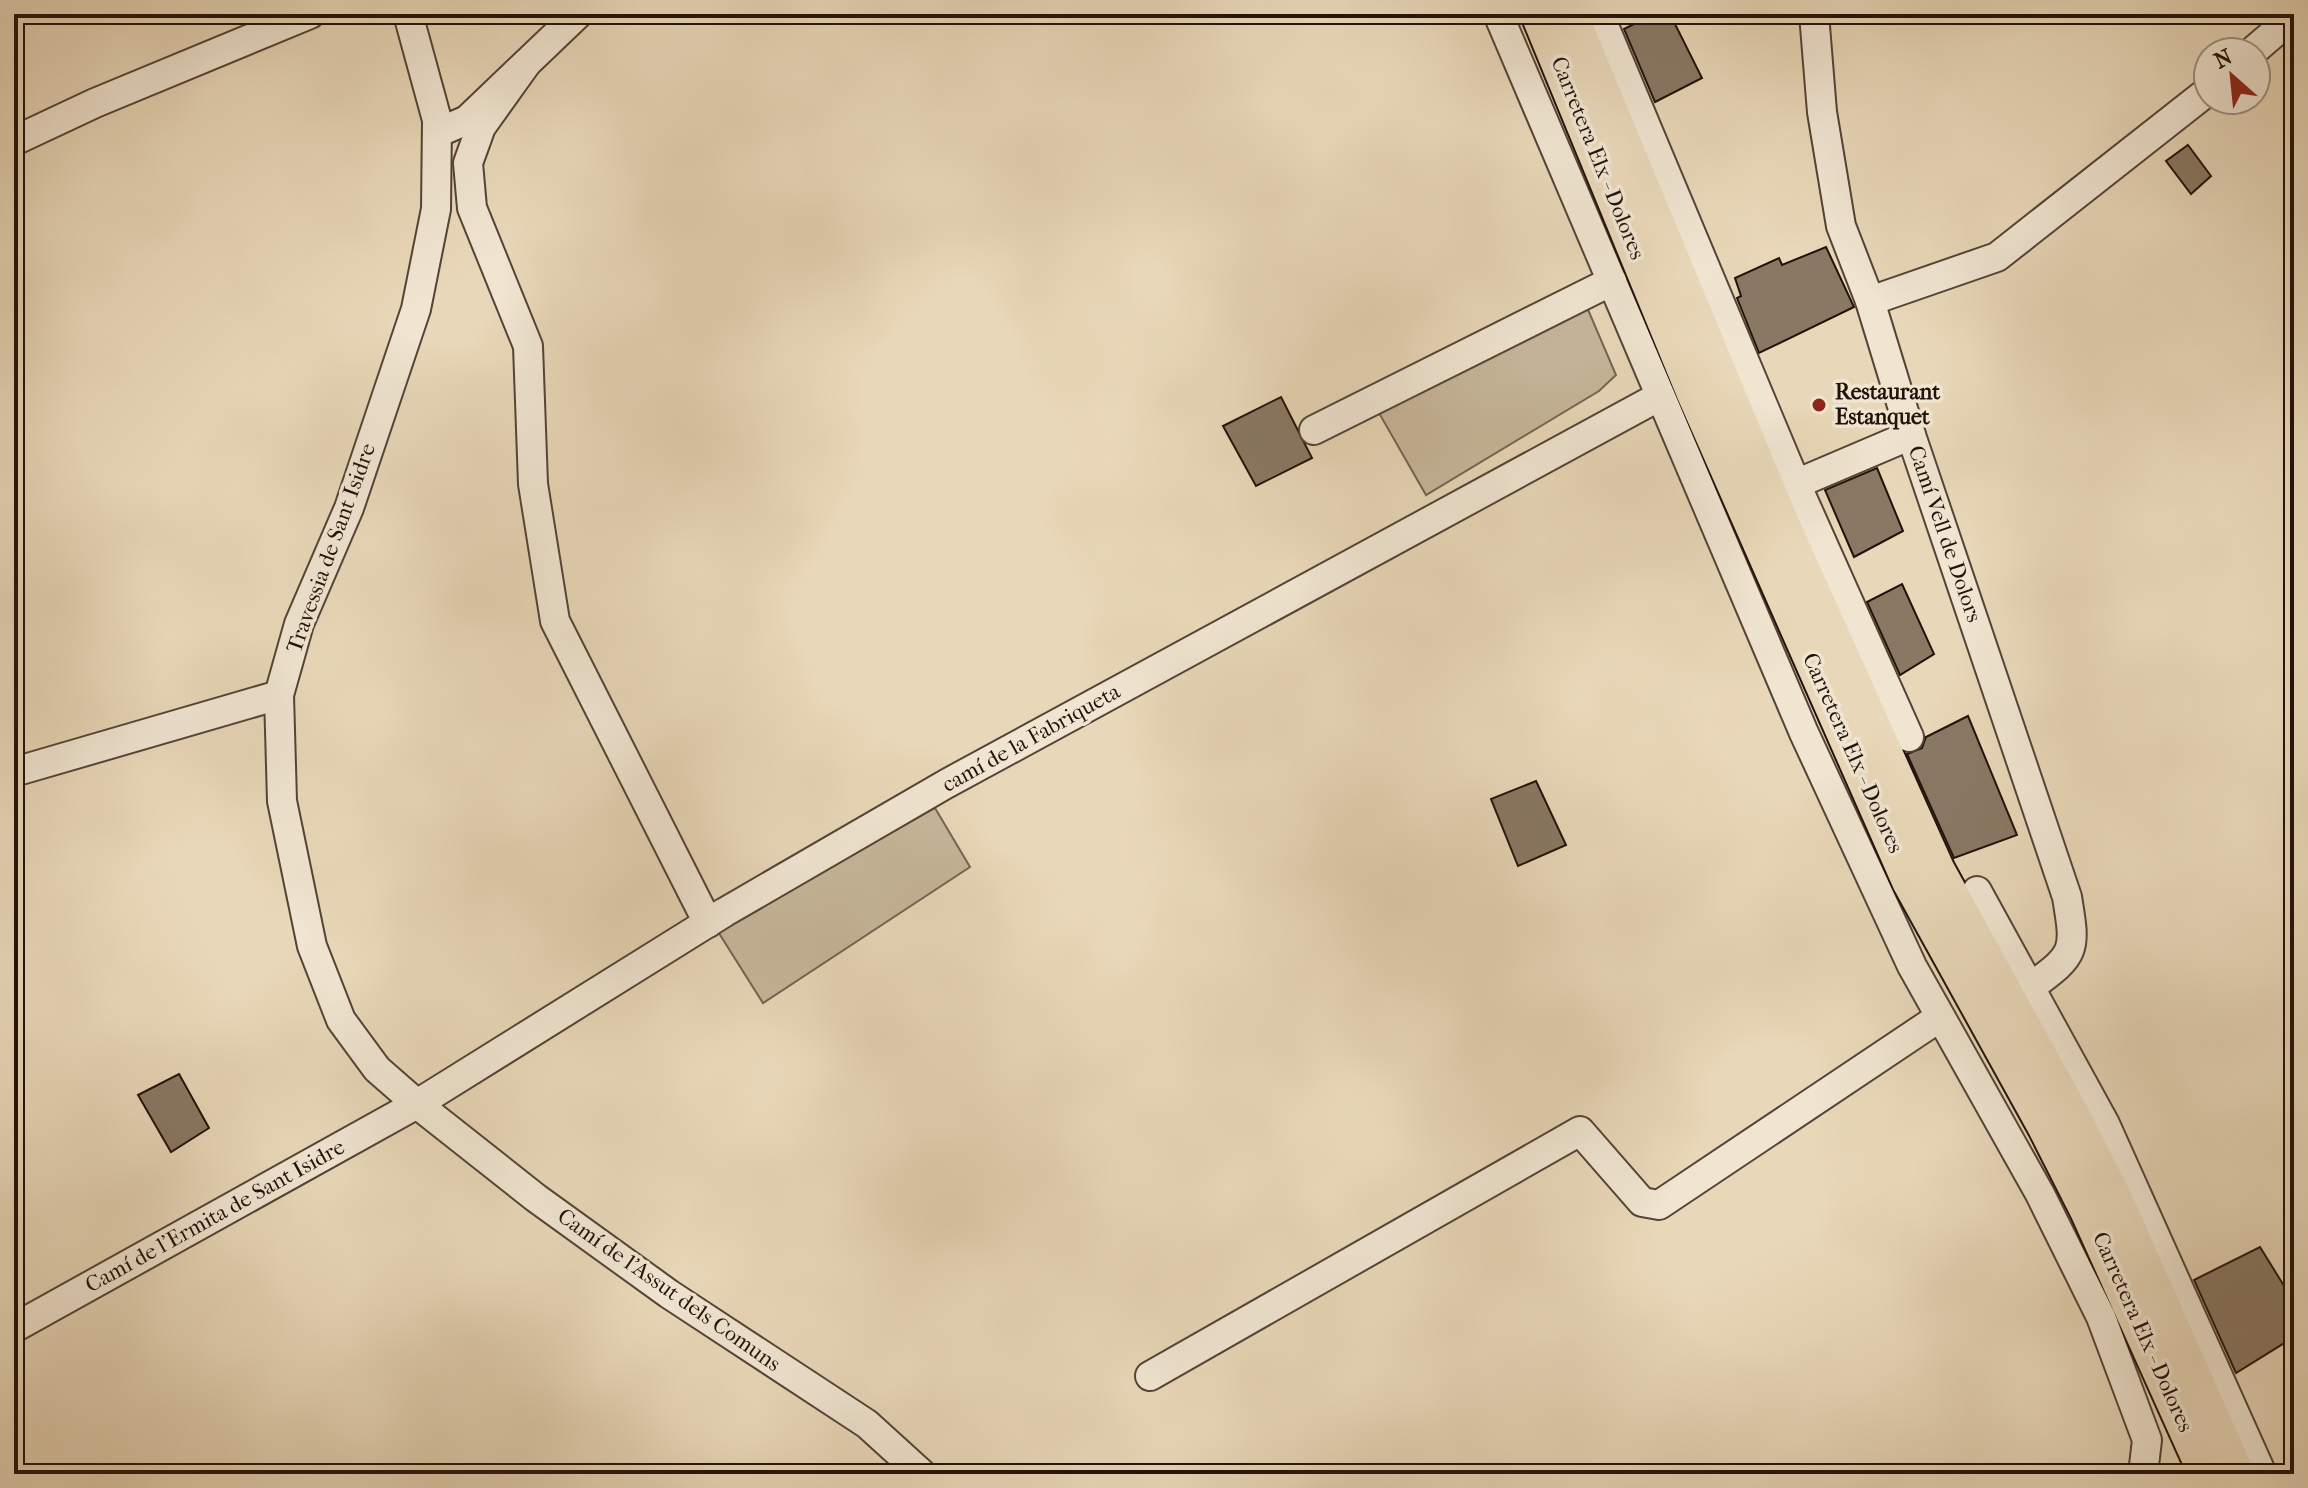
<svg xmlns="http://www.w3.org/2000/svg" width="2308" height="1488" font-family="'IM FELL French Canon',serif">
<rect width="100%" height="100%" fill="#e8d7b8"/>
<filter id="stains"><feTurbulence type="fractalNoise" baseFrequency=".0025" numOctaves="4"/><feColorMatrix values="0 0 0 0 .2 0 0 0 0 .09 0 0 0 0 .02 0 0 0 .5 -.17"/></filter>
<radialGradient id="worn" r=".72"><stop offset=".6" stop-color="#630" stop-opacity="0"/><stop offset="1" stop-color="#630" stop-opacity=".3"/></radialGradient>
<g fill="#c6b69a" stroke="#746452" stroke-width="2">
<polygon points="1583,298 1616,375 1599,391 1426,495 1379,413"/>
<polygon points="935,808 970,867 763,1003 717,930"/>
</g>
<g fill="#897864" stroke="#22120a" stroke-width="2">
<polygon points="1654,14 1670,14 1702,78 1655,102 1624,29"/>
<polygon points="2188,145 2211,176 2191,194 2166,161"/>
<polygon points="1826,247 1854,307 1759,353 1737,298 1741,296 1735,278 1779,258 1782,265"/>
<polygon points="1281,397 1312,458 1256,486 1223,426"/>
<polygon points="1877,468 1903,531 1854,557 1825,490"/>
<polygon points="1902,584 1934,654 1900,675 1867,602"/>
<polygon points="1968,716 2017,835 1954,858 1907,754 1922,748 1926,737"/>
<polygon points="1536,781 1566,845 1518,866 1491,799"/>
<polygon points="179,1074 209,1128 171,1152 138,1095"/>
<polygon points="2260,1247 2294,1302 2294,1337 2236,1373 2194,1280"/>
</g>
<g fill="none" stroke-linecap="round" stroke-linejoin="round">
<defs>
<g id="minor">
<polyline points="408,14 437,120 436,209 416,309 349,508 299,624 279,695 282,801 312,946 341,1020 377,1069 417,1104 536,1198 669,1294 867,1424 922,1474"/>
<polyline points="1498,14 1804,733 1912,966 2040,1194 2101,1317 2147,1440 2143,1474"/>
<polyline points="1599,14 1796,484 1909,737"/>
<path d="M1814,14L1822,112L1841,226L1870,301L1911,435L2067,897C2076,951 2076,954 2032,986"/>
<polyline points="2252,52 2294,16"/>
<polyline points="526,64 481,127 468,163 472,208 528,346 533,484 555,621 708,923"/>
<polyline points="437,133 467,120 578,14"/>
<polyline points="14,141 95,103 310,14"/>
<polyline points="1870,301 1997,257 2208,91"/>
<polyline points="1314,430 1612,281"/>
<polyline points="1796,484 1911,435"/>
<polyline points="14,772 279,695"/>
<polyline points="1977,891 2105,1124 2262,1474"/>
<polyline points="14,1328 417,1104 725,912 946,784 1660,396"/>
<polyline points="1150,1376 1580,1131 1642,1202 1659,1205 1940,1017"/>
</g>
<g id="major">
<polyline points="1539,14 1694,391 1910,881 2046,1127 2088,1210 2207,1474"/>
<polyline points="1569,14 1778,517 1937,871 2071,1115 2114,1199 2236,1474"/>
</g>
</defs>
<use href="#minor" stroke="#544336" stroke-width="32"/>
<use href="#major" stroke="#22120a" stroke-width="40"/>
<use href="#minor" stroke="#f0e5d1" stroke-width="28"/>
<use href="#major" stroke="#e8d7b8" stroke-width="36"/>
</g>
<circle fill="#8f2418" stroke="#f0e5d1" stroke-width="3" cx="1819" cy="405" r="8"/>
<g text-anchor="middle" dominant-baseline="central" stroke-width="7" stroke-linejoin="round" paint-order="stroke">
<g font-size="22" fill="#22120a" stroke="#f0e5d1">
<text transform="translate(1598 158) rotate(68)">Carretera Elx - Dolores</text>
<text transform="translate(1945 534) rotate(71)">Camí Vell de Dolors</text>
<text transform="translate(331 548) rotate(-70)">Travessia de Sant Isidre</text>
<text transform="translate(1031 738) rotate(-29)">camí de la Fabriqueta</text>
<text transform="translate(1853 753) rotate(66)">Carretera Elx - Dolores</text>
<text transform="translate(215 1216) rotate(-29)">Camí de l'Ermita de Sant Isidre</text>
<text transform="translate(669 1290) rotate(35)">Camí de l'Assut dels Comuns</text>
<text transform="translate(2143 1332) rotate(66)">Carretera Elx - Dolores</text>
</g>
<g font-size="22" font-weight="bold" fill="#22120a" stroke="#f0e5d1" text-anchor="start">
<text x="1835" y="392">Restaurant<tspan x="1835" dy="25">Estanquet</tspan></text>
</g>
</g>
<rect width="2308" height="1488" fill="none" stroke="#e8d7b8" stroke-width="48"/>
<rect x="16" y="16" width="2276" height="1456" fill="none" stroke="#22120a" stroke-width="4"/>
<rect x="24" y="24" width="2260" height="1440" fill="none" stroke="#22120a" stroke-width="2"/>
<g transform="translate(2232 76) rotate(333)"><circle r="38" fill="#f0e5d1" stroke="#9e9181" stroke-width="2"/>
<path d="M0-6L14 30L0 20L-14 30Z" fill="#8f2418"/>
<text y="-12" font-size="22" font-weight="bold" text-anchor="middle" fill="#22120a">N</text>
</g>
<rect width="100%" height="100%" filter="url(#stains)"/>
<rect width="100%" height="100%" fill="url(#worn)"/>
</svg>
